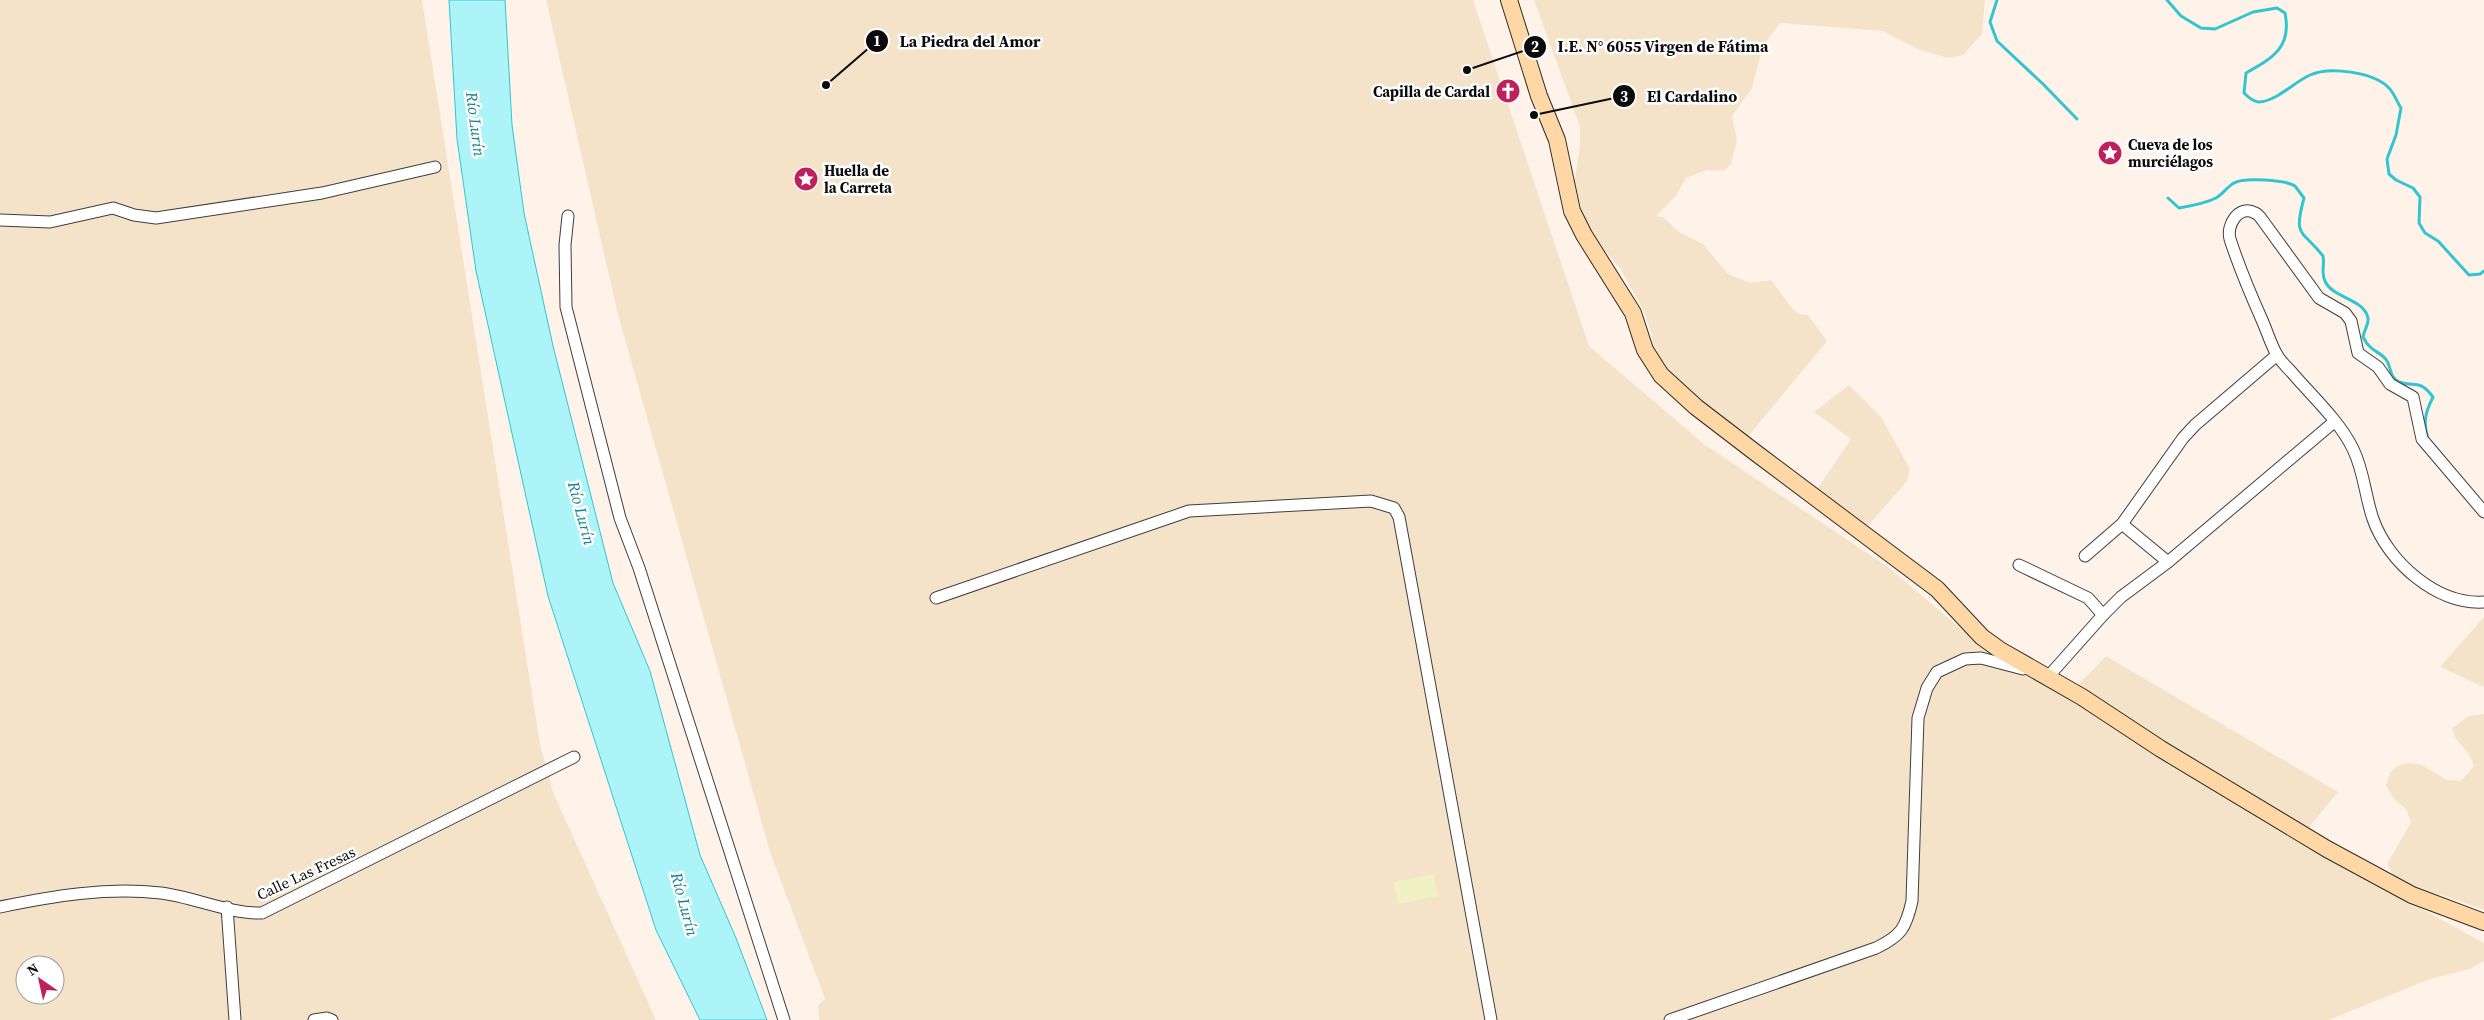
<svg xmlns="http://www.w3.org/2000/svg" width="2484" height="1020" font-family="'Source Serif 4',serif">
<rect width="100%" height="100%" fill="#fff3e9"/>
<g fill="#f5e3c9" fill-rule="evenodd">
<path d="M0,0H422L540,744L553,792L656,1020H0ZM25,965H55V995H25Z"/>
<polygon points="546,0 1473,0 1589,346 1704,444 1888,567 1991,654 2065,691 2169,762 2276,829 2484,943 2484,961 2470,969 2430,979 2329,1020 819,1020 818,1005 825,999 770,852 618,315"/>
<polygon points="1534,0 1985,0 1982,34 1963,55 1948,58 1920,50 1883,31 1780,23 1763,46 1752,88 1732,116 1737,140 1731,164 1724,171 1707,170 1686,178 1676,196 1656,216 1663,217 1679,232 1703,244 1728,274 1751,283 1771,280 1791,307 1798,314 1808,315 1827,341 1746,439 1667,372 1653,354 1652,336 1644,311 1620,268 1593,237 1582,216 1574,186 1580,145 1580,127"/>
<polygon points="1849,385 1881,417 1910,469 1907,481 1866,528 1817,489 1851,439 1814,412"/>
<polygon points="2484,617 2484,687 2440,667"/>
<polygon points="2106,656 2338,792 2306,831 2075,688"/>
<polygon points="2484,714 2484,910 2448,897 2431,893 2395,879 2387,864 2411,822 2406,809 2395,800 2386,786 2390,773 2397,766 2407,763 2420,764 2447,780 2461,781 2474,766 2469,754 2456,739 2452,728 2469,716"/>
</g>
<polygon fill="#f0f1c4" points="1434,874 1438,896 1398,904 1394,882"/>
<polygon fill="#acf4f8" stroke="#31c5d1" points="449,0 505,0 512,125 524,213 553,346 613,583 650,671 700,855 736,938 767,1020 700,1020 656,930 548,596 476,271 457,139"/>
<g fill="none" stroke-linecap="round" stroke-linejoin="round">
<g stroke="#31c5d1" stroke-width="3">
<polyline points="1997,0 1990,22 1997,41 2043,84 2077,119"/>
<path d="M2167,0L2181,16L2201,28L2215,29L2253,12L2277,8L2285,13C2292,47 2273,58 2246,73L2244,93C2248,97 2253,102 2259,102C2277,101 2294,82 2310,75C2329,66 2374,72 2389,88C2394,93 2397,102 2401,108L2396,135L2387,159L2389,174L2396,180L2413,188L2420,197L2419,223L2425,233L2438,241L2469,275L2480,274L2484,271"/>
<path d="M2168,198L2179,208C2191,206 2206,203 2216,198C2223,194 2228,186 2234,183C2243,177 2286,180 2295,186L2304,198C2293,238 2302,229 2323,256C2325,265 2320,273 2326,283C2334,298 2364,299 2368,318C2369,324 2364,330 2363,337C2371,353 2381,351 2387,361C2391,368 2390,378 2399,382C2414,388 2419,378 2433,397C2425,413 2423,422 2428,439"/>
</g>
<defs>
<g id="street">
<polyline points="568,216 565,245 566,307 620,518 639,568 784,1020"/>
<polyline points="0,220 50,222 113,208 134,215 156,218 322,193 435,167"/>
<path d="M2484,512L2422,439L2413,397L2390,384L2378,367L2358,353L2351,321L2345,313L2319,298L2263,221C2261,218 2258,214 2255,213C2239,204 2226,225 2230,239C2239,267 2250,293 2262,320C2267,331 2271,345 2277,355C2281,362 2289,369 2294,375C2314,398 2340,422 2353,449C2364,471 2365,496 2373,519C2388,562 2437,605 2484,602"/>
<polyline points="2122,524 2168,562"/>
<polyline points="2085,556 2122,524 2183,438 2195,425 2277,355"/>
<polyline points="2019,565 2088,598 2103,615 2121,597 2168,562 2334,422"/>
<polyline points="936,598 1189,511 1371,501 1394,508 1399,517 1491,1020"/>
<polyline points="2047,678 2103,615"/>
<path d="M0,907C53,896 106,887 161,893C193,897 231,914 262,913L574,757"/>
<polyline points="227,907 235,1020"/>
<polyline points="314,1020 327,1018 332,1020"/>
<path d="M1670,1020L1876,948C1901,936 1906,928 1912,901L1918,718L1927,688L1937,672L1965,659L1981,658L2023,669"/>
</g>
<polyline id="secondary" points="1509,0 1539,96 1557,140 1572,211 1584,235 1633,313 1645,350 1661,375 1696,407 1756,453 1937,589 1982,637 2000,650 2082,697 2161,749 2327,849 2412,895 2484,922"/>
</defs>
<use href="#street" stroke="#3e3e3e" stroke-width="13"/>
<use href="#secondary" stroke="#2d2d2d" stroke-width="18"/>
<use href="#street" stroke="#fff" stroke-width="11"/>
<use href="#secondary" stroke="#ffd7a4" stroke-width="16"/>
</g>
<defs>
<symbol id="church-disc" viewBox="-11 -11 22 22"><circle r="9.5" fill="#be205b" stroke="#fff"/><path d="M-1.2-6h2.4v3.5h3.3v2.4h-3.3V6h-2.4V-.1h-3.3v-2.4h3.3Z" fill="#fff"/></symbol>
<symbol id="sight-disc" viewBox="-11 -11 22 22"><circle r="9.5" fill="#be205b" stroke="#fff"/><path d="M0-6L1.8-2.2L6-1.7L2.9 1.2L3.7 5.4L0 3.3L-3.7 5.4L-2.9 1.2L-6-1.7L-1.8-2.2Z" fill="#fff"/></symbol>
</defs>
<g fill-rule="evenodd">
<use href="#church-disc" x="1494" y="77" width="28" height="28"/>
<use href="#sight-disc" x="2096" y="139" width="28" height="28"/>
<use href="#sight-disc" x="792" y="165" width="28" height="28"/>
</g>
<g text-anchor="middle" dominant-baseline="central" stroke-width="5" stroke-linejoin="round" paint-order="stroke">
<g font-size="15" font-weight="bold" fill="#0b0b0b" stroke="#fff" text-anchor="start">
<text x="1490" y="91" text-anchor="end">Capilla de Cardal</text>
<text x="2128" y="144">Cueva de los<tspan x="2128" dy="17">murciélagos</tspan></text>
<text x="824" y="170">Huella de<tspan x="824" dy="17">la Carreta</tspan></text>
</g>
<g font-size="15" fill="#0b0b0b" stroke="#fff">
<text transform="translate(306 873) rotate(-25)">Calle Las Fresas</text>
</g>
<g font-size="16" font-style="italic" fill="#128291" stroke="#fff">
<text transform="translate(476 124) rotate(83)">Río Lurín</text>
<text transform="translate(582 513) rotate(75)">Río Lurín</text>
<text transform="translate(685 904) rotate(75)">Río Lurín</text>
</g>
</g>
<path fill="none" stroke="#0b0b0b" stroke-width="2" d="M826 85L877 41M1467 70L1535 47M1534 115L1624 96"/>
<g fill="#0b0b0b" stroke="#fff" stroke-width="2">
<circle cx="826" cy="85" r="5"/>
<circle cx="1467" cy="70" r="5"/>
<circle cx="1534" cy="115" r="5"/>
<circle cx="877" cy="41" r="12"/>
<circle cx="1535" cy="47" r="12"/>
<circle cx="1624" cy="96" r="12"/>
</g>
<g font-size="15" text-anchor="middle" font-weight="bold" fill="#fff">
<text x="877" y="46">1</text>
<text x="1535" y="52">2</text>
<text x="1624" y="102">3</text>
</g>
<g font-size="16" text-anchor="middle" font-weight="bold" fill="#0b0b0b" stroke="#fff" stroke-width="5" stroke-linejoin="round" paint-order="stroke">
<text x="970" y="47">La Piedra del Amor</text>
<text x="1663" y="52">I.E. N° 6055 Virgen de Fátima</text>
<text x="1692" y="102">El Cardalino</text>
</g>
<g transform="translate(40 980) rotate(326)"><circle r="24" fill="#ffffff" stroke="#9d9d9d"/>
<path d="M0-4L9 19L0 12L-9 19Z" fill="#be205b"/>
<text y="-8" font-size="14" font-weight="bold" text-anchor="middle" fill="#0b0b0b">N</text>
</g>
</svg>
